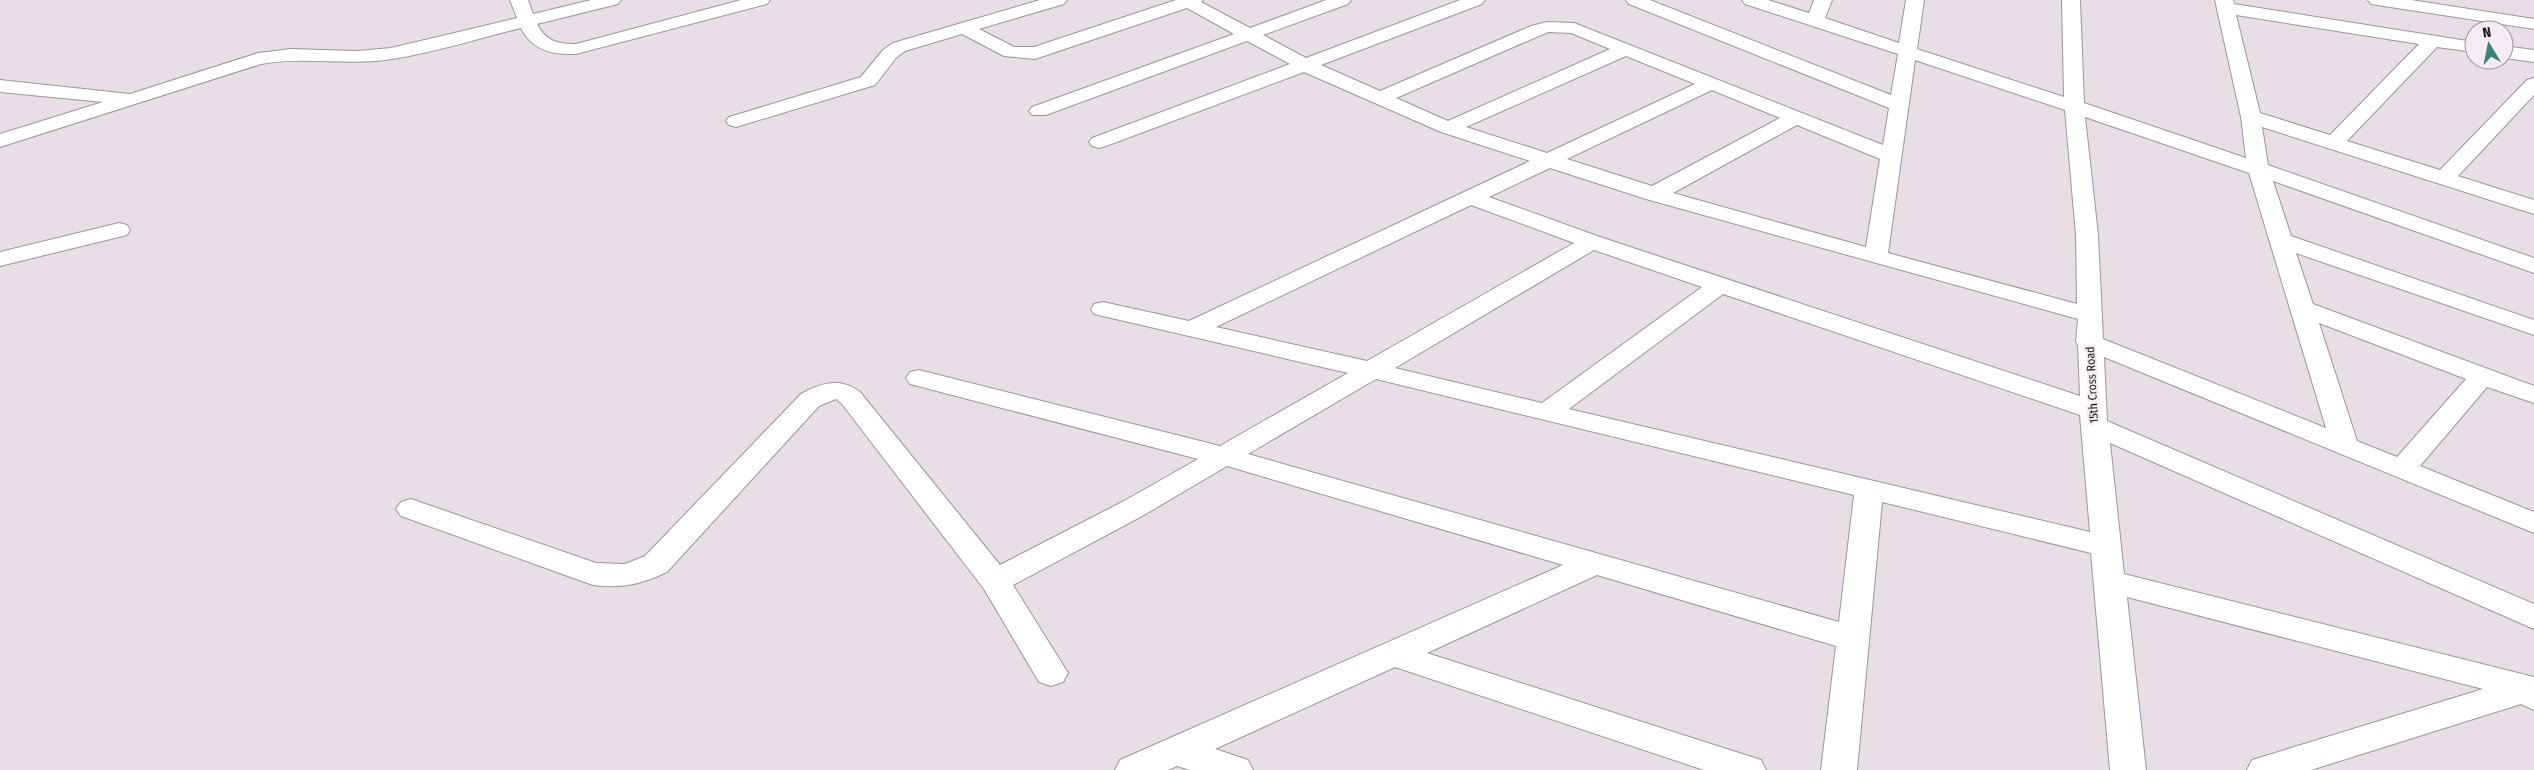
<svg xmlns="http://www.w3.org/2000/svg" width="2534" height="770" font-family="'Fira Sans Condensed',sans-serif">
<rect width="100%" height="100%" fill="#e7dee6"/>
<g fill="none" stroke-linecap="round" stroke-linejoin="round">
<defs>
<g id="street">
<path d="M510,0H528L533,14L591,0H621L618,4L537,24C546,41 557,44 576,44L741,0H770L767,4L576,54C552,55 532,50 521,28C476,39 420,57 376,61C337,64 299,57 261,64L0,147V134L103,102L0,92V80L130,94L258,53L291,49L357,51L391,48L517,18Z"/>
<path d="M1040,0H1067L1064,4L979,29L1014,47H1034L1176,0H1203L1201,2L1250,28L1326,0H1351L1348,4L1263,35L1306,58L1460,0H1485L1482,4L1321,65L1380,91L1531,26L1547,22L1574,23L1883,145L1889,108L1629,4L1626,0H1650L1891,95L1898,54L1745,4L1742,0H1768L1809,13L1814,0H1832L1825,18L1899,43L1906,0H1924L1917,49L2064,97L2062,0H2080L2084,103L2246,158L2241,117L2215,0H2233L2234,4L2474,42V52L2437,47L2347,141L2440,170L2527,80L2534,78V95L2458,176L2534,200V214L2262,127L2268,165L2534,258V273L2273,181L2291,236L2534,320V335L2296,253L2313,304L2534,386V403L2487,387L2420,466L2534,512V533L2104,357L2107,421L2534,604V629L2110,443L2124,574L2534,677V710L2521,704L2311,770H2247L2252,760L2483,689L2127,597L2146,770H2110L2091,553L1882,502L1857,770H1821L1836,646L1597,575L1427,653L1761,760L1766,770H1704L1395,667L1215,749L1248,760L1253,770H1190L1177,766L1168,770H1115L1120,760L1563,565L1227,466L1144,515L1013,585L1068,673L1063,682L1051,686L1039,682L984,589L842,404L836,399L819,406L667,572C642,584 620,589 593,585L401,516L396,509L401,502L411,499L596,563L625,564L645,556L801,394C821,383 840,377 860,392L1000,565L1124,501L1198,459L910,384L906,378L910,372L919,370L1220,446L1348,373L1094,314L1091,309L1094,304L1103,302L1189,321L1530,161L1441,132L1304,72L1106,146L1099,148L1092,146L1089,142L1092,138L1290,64L1247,41L1046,115H1032L1029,111L1032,107L1234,34L1187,8L1035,59L1004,56L962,34L905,51L896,58L875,85L736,127L729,125L726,121L729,117L861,77L883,50L893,43ZM2236,15L2419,44L2330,135L2260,113ZM1548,32L1571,33L1610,49L1448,121L1396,98ZM1626,56L1695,84L1547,153L1466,127ZM1915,60L2065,110L2076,235L2077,304L1888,253ZM1712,90L1780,118L1652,186L1567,159ZM2085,117L2249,173L2326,428L2103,339L2098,235ZM1797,125L1880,159L1866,247L1673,193ZM1550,168L1646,199L2078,319L2076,342L2078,345L2080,396L1600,237L1489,197ZM1471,205L1574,243L1367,361L1216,327ZM1594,250L1702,287L1542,403L1395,368ZM1723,294L2080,415L2090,532L1569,409ZM2319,323L2466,379L2397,457L2357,441ZM1376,379L1854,495L1839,622L1248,454Z"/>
<polygon points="2368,0 2411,0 2534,19 2534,29 2377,5 2371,4"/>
<polygon points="2504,46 2534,50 2534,62 2504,58"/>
<polygon points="119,223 127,225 130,230 127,235 0,266 0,252"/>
</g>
</defs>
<use href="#street" stroke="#9d959c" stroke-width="2"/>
<use href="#street" fill="#fff" fill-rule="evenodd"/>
</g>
<g text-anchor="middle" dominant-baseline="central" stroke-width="4.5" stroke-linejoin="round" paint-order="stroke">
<g font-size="12" fill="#1a171a" stroke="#f4ebf3">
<text transform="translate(2092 385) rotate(-93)">15th Cross Road</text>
</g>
</g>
<g transform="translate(2489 45) rotate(350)"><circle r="24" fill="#f4ebf3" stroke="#9d969c"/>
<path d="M0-4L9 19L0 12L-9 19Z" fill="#3b827b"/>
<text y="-8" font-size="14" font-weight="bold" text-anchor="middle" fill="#1a171a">N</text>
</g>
</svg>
